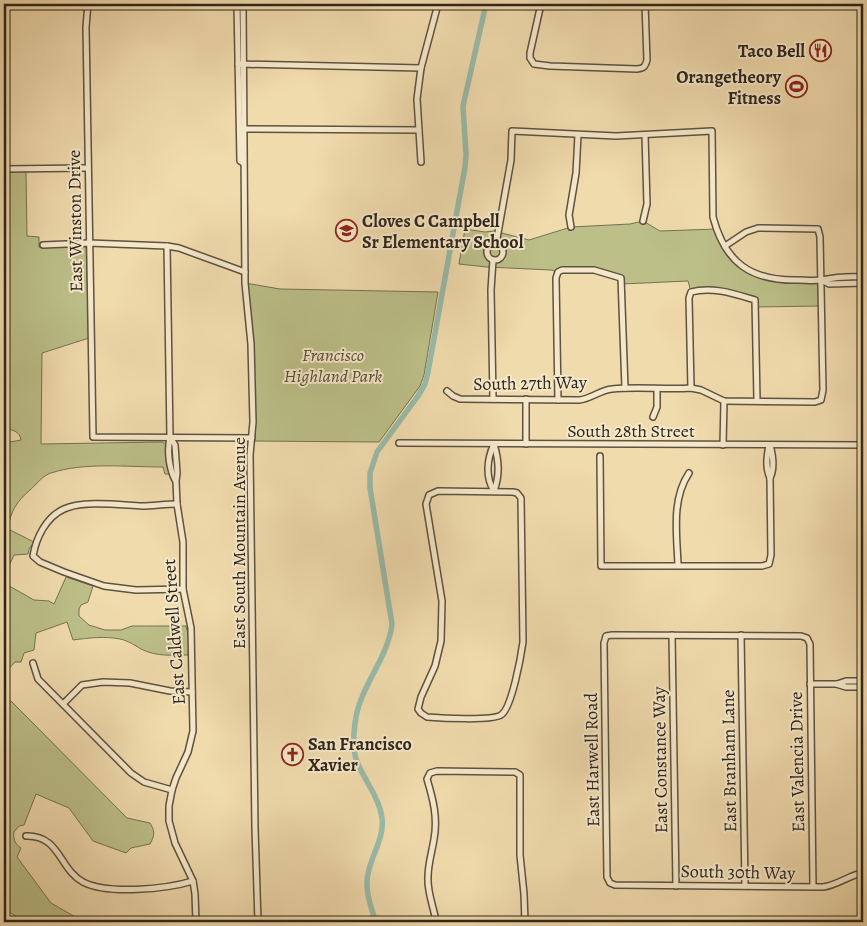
<svg xmlns="http://www.w3.org/2000/svg" width="867" height="926" font-family="Alegreya,serif">
<rect width="100%" height="100%" fill="#f0dbad"/>
<filter id="stains"><feTurbulence type="fractalNoise" baseFrequency=".004" numOctaves="4"/><feColorMatrix values="0 0 0 0 .2 0 0 0 0 .09 0 0 0 0 .02 0 0 0 .5 -.17"/></filter>
<radialGradient id="worn" r=".72"><stop offset=".6" stop-color="#630" stop-opacity="0"/><stop offset="1" stop-color="#630" stop-opacity=".3"/></radialGradient>
<g fill="#bcbf88" stroke="#757252">
<path d="M26,171L27,236L39,237V247H86L89,338L42,353L41,444L162,442L166,444L169,474H165L163,467C127,467 84,462 51,473C43,475 36,485 30,490C17,501 10,512 8,529L34,542L29,549L28,554L14,555L4,576V443L21,440C20,431 11,429 4,429V172Z"/>
<polygon points="643,221 660,231 716,229 732,256 761,277 821,280 821,306 755,307 755,300 728,292 691,292 688,281 622,284 621,278 594,270 558,272 551,270 487,267 459,264 465,229 485,232 494,231 529,240 571,227 630,224"/>
<polygon points="245,283 280,289 438,292 424,375 420,386 379,442 252,441 253,422"/>
<path d="M66,577L93,586L88,602L81,605L79,609V616L89,625L105,630H121L132,626H186L189,639L188,655C173,655 156,657 141,649C134,645 129,641 120,639C105,636 88,638 73,640L67,622L36,633L34,650L24,653L21,662H15L4,674V583L34,600L49,601L54,604Z"/>
<path d="M4,698L12,702L127,818L150,823C155,831 155,835 150,844L131,848L126,853L93,841L69,808L36,794L24,825L19,826L14,832C13,839 15,844 21,848L17,857L51,903L84,922H20L19,918L4,909Z"/>
</g>
<g fill="none" stroke-linecap="round" stroke-linejoin="round">
<path stroke="#9abba9" stroke-width="5.5" d="M376,922C372,911 367,897 367,885C366,862 385,841 382,818C379,796 363,779 356,759C352,746 354,729 356,717C362,684 388,658 392,624L370,488V473L377,452L418,396L425,384L428,372L465,167L466,155L463,106L486,4"/>
<defs>
<g id="street">
<polyline points="88,4 86,27 93,437 252,438"/>
<polyline points="237,4 438,5"/>
<polyline points="237,4 240,161 243,163"/>
<polyline points="243,4 245,283 251,344 253,422 250,455 255,828 258,922"/>
<path d="M541,4L530,53V58L534,64L550,66L637,69C644,68 645,67 647,60L645,4"/>
<polyline points="560,4 645,6"/>
<polyline points="238,64 421,68"/>
<polyline points="240,129 419,130"/>
<polyline points="421,162 417,99 421,68 438,4"/>
<polyline points="4,169 88,168"/>
<polyline points="643,221 647,204 645,135"/>
<polyline points="571,227 569,215 576,173 578,135"/>
<circle cx="495" cy="252" r="8"/>
<path d="M496,244L511,160L512,131L616,136L712,131L713,217C725,263 751,281 798,280C805,280 814,281 821,280C836,277 848,276 863,277"/>
<polyline points="43,245 89,243 167,246 179,248 245,272"/>
<path d="M167,246L170,437C167,451 169,468 175,480"/>
<polyline points="821,280 829,284 863,283"/>
<path d="M691,388L689,298L691,292C712,286 735,294 755,300L757,400"/>
<path d="M447,391L453,396L460,399L579,400C591,399 600,390 612,389C638,386 665,390 691,388L701,390L724,401L815,402L821,400L823,390L820,237L818,229L758,228L746,232L725,246"/>
<polyline points="493,399 491,290 493,260"/>
<polyline points="558,400 556,278 558,272 562,270 594,270 621,278 625,388"/>
<polyline points="653,417 657,407 657,389"/>
<polyline points="170,437 175,445 177,473 176,481 177,504 183,542 183,589 191,628 193,731 188,752 176,778 172,790 169,806 169,821 175,843 193,881 195,894 196,922"/>
<polyline points="399,443 863,445"/>
<path d="M494,444C487,459 485,477 494,491"/>
<path d="M494,444C499,461 500,475 494,491"/>
<polyline points="526,444 526,399"/>
<polyline points="723,445 724,401"/>
<path d="M770,445C773,456 775,468 770,478"/>
<path d="M600,456L601,566H762L769,564L771,555L770,478C765,467 767,456 769,445"/>
<path d="M438,491L513,492L517,493L521,498L523,642C521,656 512,708 501,715C492,721 440,718 427,717L421,713L418,709L421,697L435,666L441,641L442,601L426,504L429,495Z"/>
<path d="M177,504C165,504 153,506 142,506C120,505 84,500 64,509C46,517 36,538 33,556L40,562L64,572L104,586L136,590L183,589"/>
<path d="M678,565C677,535 671,500 689,473"/>
<polyline points="672,635 676,886"/>
<polyline points="741,635 745,886"/>
<polyline points="33,663 38,679 131,773 144,782 172,790"/>
<polyline points="810,684 836,684 846,687 863,687"/>
<polyline points="837,684 846,681 863,681"/>
<polyline points="63,704 82,685 103,682 130,683 170,691 192,692"/>
<path d="M26,836C60,835 59,869 83,882C108,895 166,889 193,881"/>
<path d="M813,887L810,644L807,638L801,636L612,635L606,636L604,643L607,877L610,883L615,885L823,887C838,885 849,875 863,873"/>
<path d="M436,922C434,907 427,893 428,877C428,864 432,852 434,839C438,818 433,799 427,779L430,773L437,771L515,772L520,775V855L524,894L525,922"/>
</g>
</defs>
<use href="#street" stroke="#5e5240" stroke-width="8"/>
<use href="#street" stroke="#f5e8ca" stroke-width="5"/>
</g>
<defs>
<symbol id="restaurant-ring" viewBox="-11 -11 22 22"><circle r="9.5" fill="#f5e8ca" stroke="#8f2418" stroke-width="1.5"/><path d="M-5-6h1v4h1v-4h1v4h1v-4h1v5L-1.5 .5V6h-2V.5L-5-1ZM5-6V6H3V1.5H1.5Q1.5-4 5-6Z" fill="#8f2418"/></symbol>
<symbol id="stadium-ring" viewBox="-11 -11 22 22"><circle r="9.5" fill="#f5e8ca" stroke="#8f2418" stroke-width="1.5"/><path d="M0-5a6.5 5 0 1 0 0 10a6.5 5 0 1 0 0-10ZM-3.5-1.8h7v3.6h-7Z" fill="#8f2418"/></symbol>
<symbol id="school-ring" viewBox="-11 -11 22 22"><circle r="9.5" fill="#f5e8ca" stroke="#8f2418" stroke-width="1.5"/><path d="M0-5L7-2L0 1L-7-2ZM-4 1L0 2.5L4 1V4Q0 6-4 4Z" fill="#8f2418"/></symbol>
<symbol id="church-ring" viewBox="-11 -11 22 22"><circle r="9.5" fill="#f5e8ca" stroke="#8f2418" stroke-width="1.5"/><path d="M-1.2-6h2.4v3.5h3.3v2.4h-3.3V6h-2.4V-.1h-3.3v-2.4h3.3Z" fill="#8f2418"/></symbol>
</defs>
<g fill-rule="evenodd">
<use href="#restaurant-ring" x="808" y="38" width="25" height="25"/>
<use href="#stadium-ring" x="784" y="74" width="25" height="25"/>
<use href="#school-ring" x="334" y="218" width="25" height="25"/>
<use href="#church-ring" x="280" y="742" width="25" height="25"/>
</g>
<g text-anchor="middle" dominant-baseline="central" stroke-width="4" stroke-linejoin="round" paint-order="stroke">
<g font-size="18" font-weight="bold" fill="#2e251b" stroke="#f5e8ca" text-anchor="end">
<text x="805" y="51">Taco Bell</text>
<text x="781" y="77">Orangetheory<tspan x="781" dy="21">Fitness</tspan></text>
<text x="362" y="221" text-anchor="start">Cloves C Campbell<tspan x="362" dy="21">Sr Elementary School</tspan></text>
<text x="308" y="744" text-anchor="start">San Francisco<tspan x="308" dy="21">Xavier</tspan></text>
</g>
<g font-size="18" fill="#2e251b" stroke="#f5e8ca">
<text transform="translate(75 221) rotate(-91)">East Winston Drive</text>
<text transform="translate(530 383) rotate(-1)">South 27th Way</text>
<text x="631" y="431">South 28th Street</text>
<text transform="translate(239 543) rotate(-90)">East South Mountain Avenue</text>
<text transform="translate(174 632) rotate(-94)">East Caldwell Street</text>
<text transform="translate(592 760) rotate(-91)">East Harwell Road</text>
<text transform="translate(660 760) rotate(-91)">East Constance Way</text>
<text transform="translate(729 761) rotate(-91)">East Branham Lane</text>
<text transform="translate(797 762) rotate(-91)">East Valencia Drive</text>
<text transform="translate(738 872) rotate(1)">South 30th Way</text>
</g>
<g font-size="18" font-style="italic" fill="#524c36" stroke="#f5e8ca">
<text x="333" y="355">Francisco<tspan x="333" dy="21">Highland Park</tspan></text>
</g>
</g>
<rect width="867" height="926" fill="none" stroke="#f0dbad" stroke-width="20"/>
<rect x="5" y="5" width="857" height="916" fill="none" stroke="#2e251b" stroke-width="2.5"/>
<rect x="10" y="10" width="847" height="906" fill="none" stroke="#2e251b"/>
<rect width="100%" height="100%" filter="url(#stains)"/>
<rect width="100%" height="100%" fill="url(#worn)"/>
</svg>
